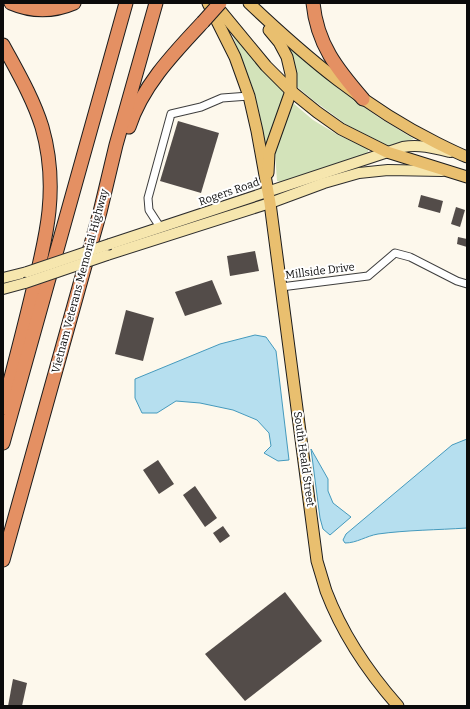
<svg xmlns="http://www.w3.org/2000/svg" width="470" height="709" font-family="Bitter,serif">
<rect width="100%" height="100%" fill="#fdf8ec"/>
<g fill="#d3e3ba">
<polygon points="231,31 281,87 284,95 268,146 264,146 260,116 254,91"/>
<polygon points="291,46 340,90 378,117 414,139 389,146 347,125 313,100 295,85 287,47"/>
<polygon points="293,103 313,120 338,135 368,149 368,152 363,155 281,182 277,181 275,153 277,145"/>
</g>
<g fill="#b6dfef" stroke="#459abd">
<polygon points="255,335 266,337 276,351 289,460 278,461 264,453 271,446 269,433 257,420 233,410 200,403 176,401 157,413 142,413 135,398 135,379 220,344"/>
<path d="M467,439V528C437,530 407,530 378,534C366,536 357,543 345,543L343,540L346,534L452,445Z"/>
<polygon points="311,449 328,479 328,491 333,503 351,517 330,535 323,529 320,518"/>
</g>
<g fill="#534c49">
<polygon points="178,121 219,133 201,193 160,181"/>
<polygon points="421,195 443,201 440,213 418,207"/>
<polygon points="456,207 465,210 460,227 451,224"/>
<polygon points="458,237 467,239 467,247 457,244"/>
<polygon points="255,251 259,271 230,276 227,256"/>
<polygon points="212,280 222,304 185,316 175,292"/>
<polygon points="126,310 154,318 143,361 115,354"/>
<polygon points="158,460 174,484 159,494 143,470"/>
<polygon points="195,486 217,518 205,527 183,495"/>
<polygon points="223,526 230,536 220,543 213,533"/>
<polygon points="285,592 322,641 245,701 205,654"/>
<polygon points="13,679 27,683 22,706 8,706"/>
</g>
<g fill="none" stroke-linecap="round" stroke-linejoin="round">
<defs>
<g id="street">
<polyline points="160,227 149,210 148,198 171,114 201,107 222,98 249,96"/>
<polyline points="281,287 368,276 395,253 410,257 457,281 467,284"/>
</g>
<g id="secondary">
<path d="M110,244L403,147C419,144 434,148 450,152"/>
<polyline points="107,255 270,203 324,183 359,173 388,170 442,171"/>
<polyline points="3,278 27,272"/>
<polyline points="3,289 25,283"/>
</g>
<g id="primary">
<path d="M208,3L235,57L249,96L257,131L270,203L317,561C320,571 323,581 326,591C342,633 368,672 398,706"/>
<polyline points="214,3 266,66 291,91 317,112 341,129 387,152 467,177"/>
<path d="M249,3C306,57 366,108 437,143C447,148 457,153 467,157"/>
<polyline points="268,173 269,153 291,91 291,74 287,57 279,42 269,30"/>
</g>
<g id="highway">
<path d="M11,3C32,12 53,12 74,3"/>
<path d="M313,3C317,44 337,69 363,99"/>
<path d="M3,45C17,71 33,98 42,127C59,186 47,236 32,294C23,332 13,370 3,408"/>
<path d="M129,127C142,86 174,53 203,22"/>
<polyline points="3,443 126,3"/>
<polyline points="3,560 100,212 116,145 156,3"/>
</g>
</defs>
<use href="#street" stroke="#3e3e3e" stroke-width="9"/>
<use href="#secondary" stroke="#2d2d2d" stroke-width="12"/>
<use href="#primary" stroke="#1c1c1c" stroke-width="13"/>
<use href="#highway" stroke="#1c1c1c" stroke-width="15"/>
<use href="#street" stroke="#fff" stroke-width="7"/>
<use href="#secondary" stroke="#f6e6ae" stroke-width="10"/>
<use href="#primary" stroke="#e9bf6f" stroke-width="11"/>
<use href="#highway" stroke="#e49063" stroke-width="13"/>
<defs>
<g id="secondary-bridge">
<polyline points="27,272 110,244"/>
<polyline points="25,283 107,255"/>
</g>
<polyline id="highway-bridge" points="203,22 220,3"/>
</defs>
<use href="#secondary-bridge" stroke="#2d2d2d" stroke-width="12" stroke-linecap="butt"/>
<use href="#highway-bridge" stroke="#1c1c1c" stroke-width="15" stroke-linecap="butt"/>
<use href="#secondary-bridge" stroke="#f6e6ae" stroke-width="10"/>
<use href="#highway-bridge" stroke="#e49063" stroke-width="13"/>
</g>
<g text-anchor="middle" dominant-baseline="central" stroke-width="4" stroke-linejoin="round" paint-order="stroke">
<g font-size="11" fill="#0b0b0b" stroke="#fff">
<text transform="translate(229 192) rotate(-19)">Rogers Road</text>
<text transform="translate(320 271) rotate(-7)">Millside Drive</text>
<text transform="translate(80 281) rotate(-75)">Vietnam Veterans Memorial Highway</text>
<text transform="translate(304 459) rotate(82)">South Heald Street</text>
</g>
</g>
<rect width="470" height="709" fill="none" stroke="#0b0b0b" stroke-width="8"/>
</svg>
